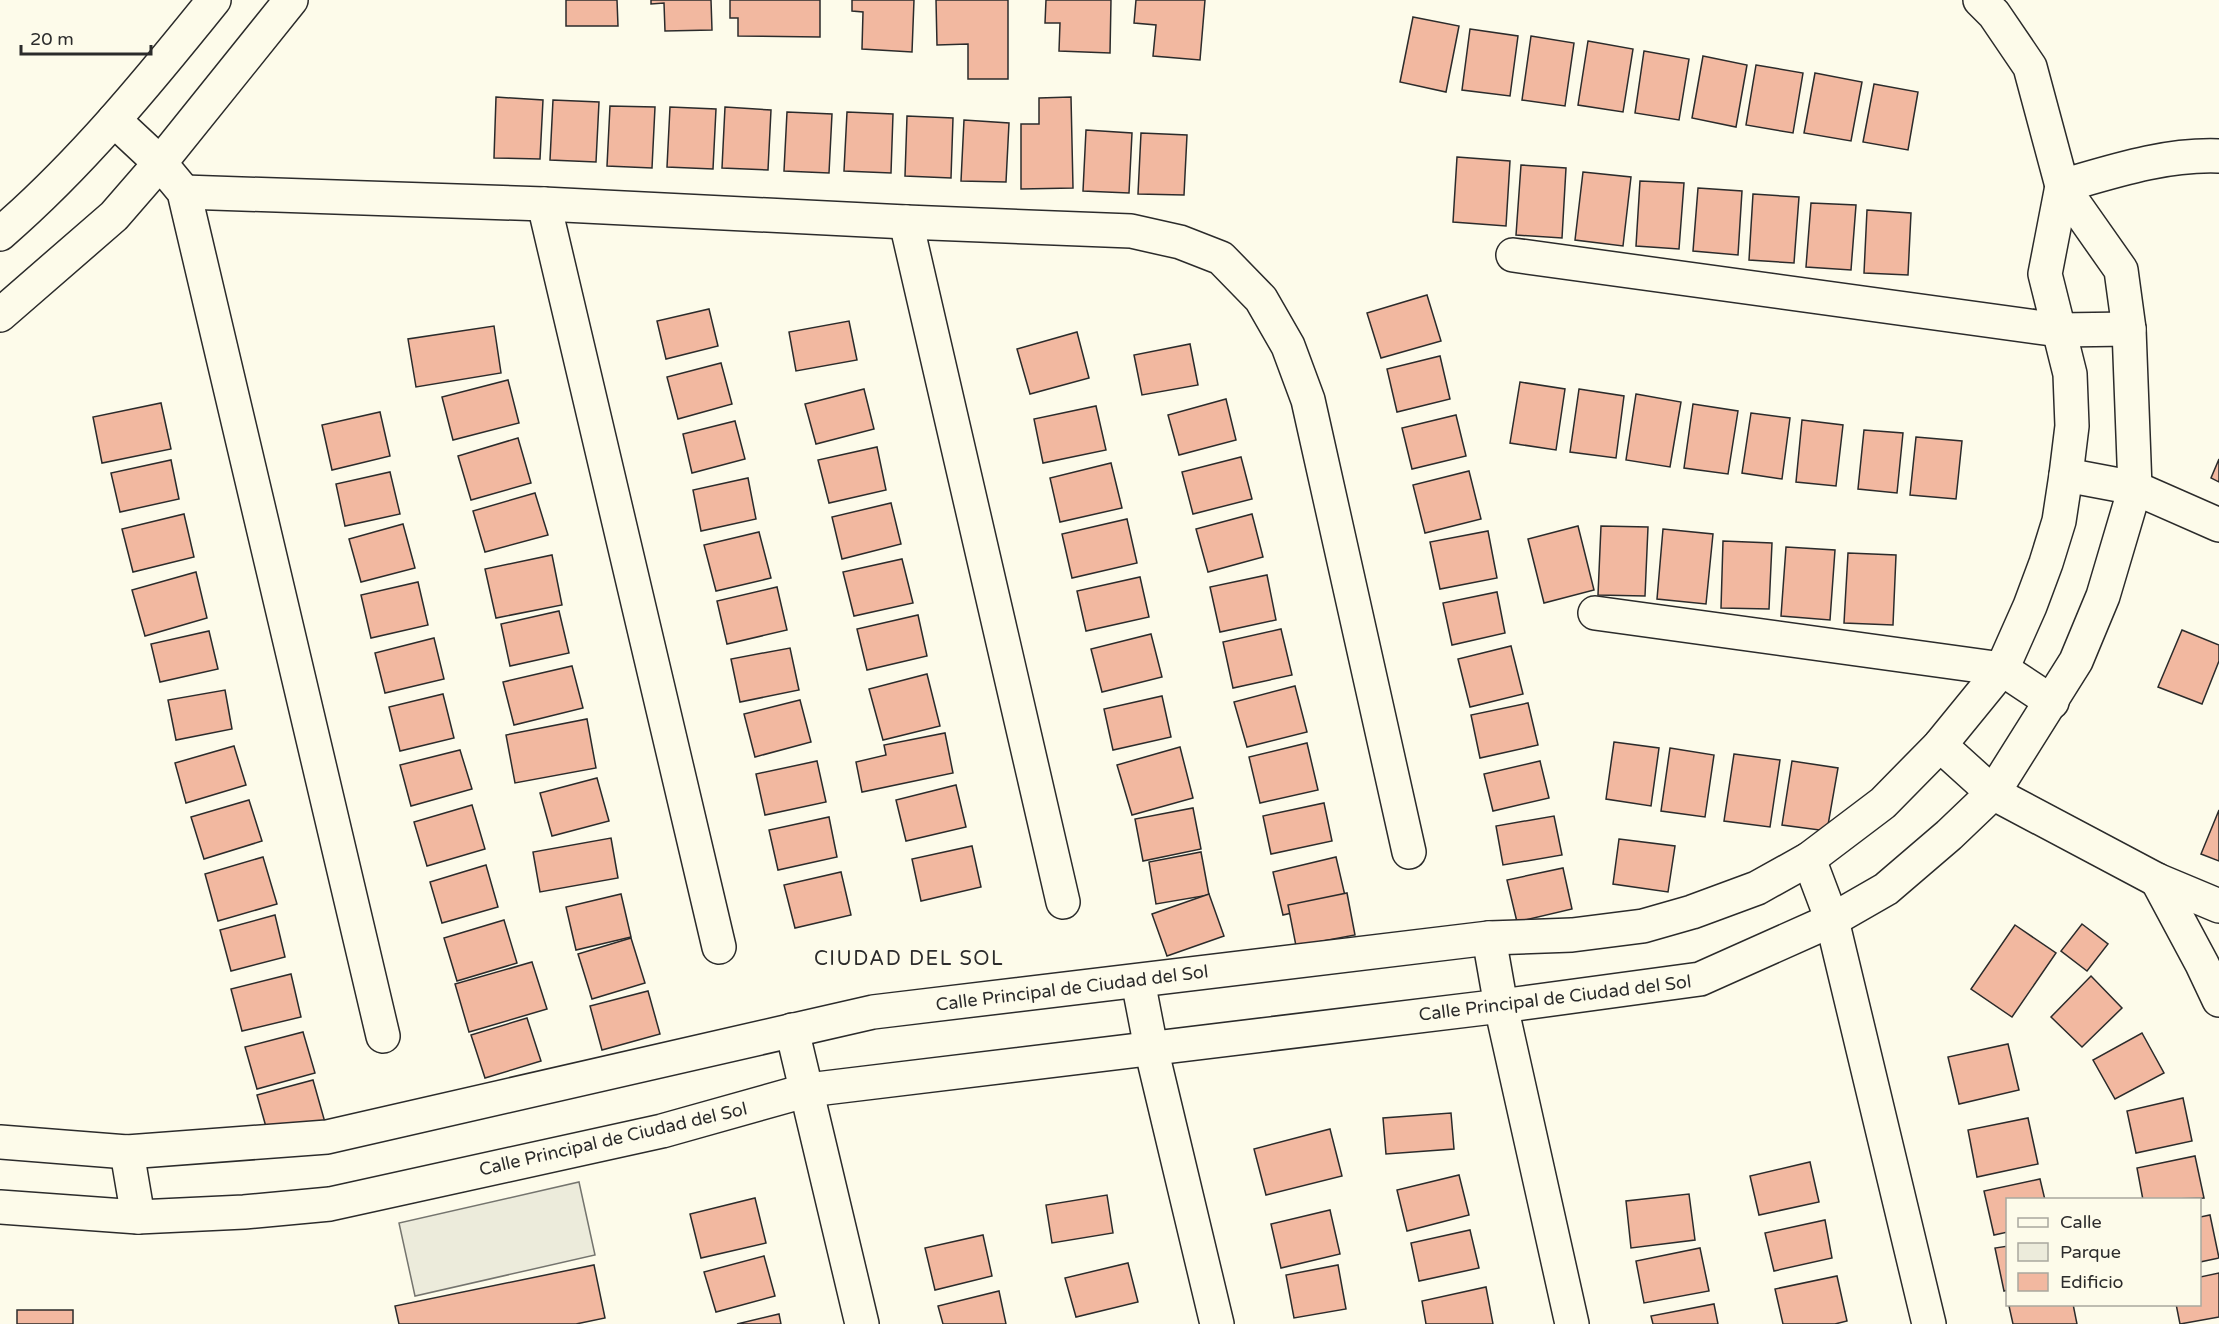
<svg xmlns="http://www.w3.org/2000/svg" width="2219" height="1324" font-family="'Varela Round',sans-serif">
<rect width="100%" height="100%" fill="#fdfbea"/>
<polygon fill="#ecebdb" stroke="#74746e" stroke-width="1.5" points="579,1182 595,1255 415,1296 399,1223"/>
<g fill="#f2b8a0" stroke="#2b2b2b" stroke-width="1.5">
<polygon points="566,0 617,0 618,26 566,26"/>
<polygon points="651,0 711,0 712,30 665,31 664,3 651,4"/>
<polygon points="730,0 820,0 820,37 738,36 738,18 730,18"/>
<polygon points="852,0 914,0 912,52 862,49 863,12 852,11"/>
<polygon points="936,0 1008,0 1008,79 968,79 968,44 937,45"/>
<polygon points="1046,0 1111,0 1110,53 1059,51 1060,23 1045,23"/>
<polygon points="1136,0 1205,0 1200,60 1153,56 1156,25 1134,23"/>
<polygon points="1413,17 1459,26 1446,92 1400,82"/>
<polygon points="1470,29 1518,36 1510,96 1462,90"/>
<polygon points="1531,36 1574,43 1565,106 1522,100"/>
<polygon points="1588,41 1633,49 1623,112 1578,105"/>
<polygon points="1644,51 1689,59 1679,120 1635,113"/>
<polygon points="1703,56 1747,65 1736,127 1692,118"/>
<polygon points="1756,65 1803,73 1793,133 1746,125"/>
<polygon points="1815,73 1862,82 1851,141 1804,133"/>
<polygon points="1874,84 1918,92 1908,150 1863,142"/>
<polygon points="496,97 543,100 540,159 494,158"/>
<polygon points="1071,97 1073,188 1021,189 1021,124 1039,124 1039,98"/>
<polygon points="553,100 599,102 596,162 550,160"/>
<polygon points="610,106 655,107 652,168 607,166"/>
<polygon points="670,107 716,109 713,169 667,167"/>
<polygon points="725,107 771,110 768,170 722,168"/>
<polygon points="787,112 832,114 829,173 784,171"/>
<polygon points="847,112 893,114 891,173 844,171"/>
<polygon points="907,116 953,118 951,178 905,176"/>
<polygon points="964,120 1009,123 1006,182 961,181"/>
<polygon points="1086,130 1132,133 1129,193 1083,191"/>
<polygon points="1141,133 1187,135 1184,195 1138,194"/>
<polygon points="1457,157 1510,161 1506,226 1453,222"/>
<polygon points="1521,165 1566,168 1562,238 1516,235"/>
<polygon points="1583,172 1631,177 1623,246 1575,240"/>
<polygon points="1640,181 1684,183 1679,249 1636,246"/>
<polygon points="1698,188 1742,191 1738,255 1693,251"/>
<polygon points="1753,194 1799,197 1794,263 1749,260"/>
<polygon points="1811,203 1856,205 1851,270 1806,267"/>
<polygon points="1867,210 1911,213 1908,275 1864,273"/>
<polygon points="1427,295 1441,341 1381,358 1367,313"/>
<polygon points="709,309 718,346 666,359 657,321"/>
<polygon points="849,321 857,360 796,371 789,332"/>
<polygon points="494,326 501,373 416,387 408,339"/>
<polygon points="1077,332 1089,378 1030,394 1017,349"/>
<polygon points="1190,344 1198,385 1142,395 1134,355"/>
<polygon points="1440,356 1450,399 1397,412 1387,369"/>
<polygon points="721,363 732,404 678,419 667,377"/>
<polygon points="508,380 519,423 453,440 442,397"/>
<polygon points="1520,382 1565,389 1556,450 1510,443"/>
<polygon points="864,389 874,429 816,444 805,404"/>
<polygon points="1579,389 1624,396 1616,458 1570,452"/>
<polygon points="1636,394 1681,402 1670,467 1626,460"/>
<polygon points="1226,399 1236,440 1179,455 1168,415"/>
<polygon points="161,403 171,449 102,463 93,417"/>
<polygon points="1693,404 1738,411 1728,474 1684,468"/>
<polygon points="1096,406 1106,450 1043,463 1034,419"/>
<polygon points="380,412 390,456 332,470 322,425"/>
<polygon points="1751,413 1790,418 1782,479 1742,473"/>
<polygon points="1456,415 1466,456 1412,469 1402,428"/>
<polygon points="1802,420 1843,425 1836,486 1796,482"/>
<polygon points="735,421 745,459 692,473 683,434"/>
<polygon points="1864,430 1903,433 1897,493 1858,489"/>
<polygon points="1916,437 1962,441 1956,499 1910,495"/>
<polygon points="518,438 531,483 471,500 458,456"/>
<polygon points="877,447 886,490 829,503 818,460"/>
<polygon points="1241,457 1252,499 1193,514 1182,472"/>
<polygon points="2219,459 2219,482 2211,478"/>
<polygon points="171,460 179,499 120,512 111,473"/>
<polygon points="1111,463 1122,508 1060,522 1050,478"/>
<polygon points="1469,471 1481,519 1425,533 1413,485"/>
<polygon points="390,472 400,514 345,526 336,484"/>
<polygon points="748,478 756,519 701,531 693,490"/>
<polygon points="535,493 548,535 485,552 473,511"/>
<polygon points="891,503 901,544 842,559 832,517"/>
<polygon points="184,514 194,557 133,572 122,529"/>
<polygon points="1252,514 1263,557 1208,572 1196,529"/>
<polygon points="1127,519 1137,563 1072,578 1062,534"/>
<polygon points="403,524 415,568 361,582 349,539"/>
<polygon points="1578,526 1594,590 1544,603 1528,539"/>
<polygon points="1601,526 1648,527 1645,596 1598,595"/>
<polygon points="1663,529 1713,534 1706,604 1657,599"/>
<polygon points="1488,531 1497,578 1440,589 1430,542"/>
<polygon points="759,532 771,578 716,591 704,545"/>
<polygon points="1723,541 1772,543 1769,609 1721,608"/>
<polygon points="1786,547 1835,550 1830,620 1781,616"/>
<polygon points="1848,553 1896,555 1893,625 1844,623"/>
<polygon points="552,555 562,605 496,618 485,569"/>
<polygon points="902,559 913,603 854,616 843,572"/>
<polygon points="196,572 207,618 145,636 132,590"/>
<polygon points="1267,575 1276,620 1220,632 1210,587"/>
<polygon points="1140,577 1149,617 1086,631 1077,591"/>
<polygon points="418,582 428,625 371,638 361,595"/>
<polygon points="777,587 787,630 727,644 717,601"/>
<polygon points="1497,592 1505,633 1452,645 1443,603"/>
<polygon points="559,611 569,653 510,666 501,624"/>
<polygon points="918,615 927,656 867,670 857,629"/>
<polygon points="1281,629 1292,675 1233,688 1223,642"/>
<polygon points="2182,630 2219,645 2219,661 2202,704 2158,687"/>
<polygon points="209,631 218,669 160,682 151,644"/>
<polygon points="1151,634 1162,677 1102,692 1091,649"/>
<polygon points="434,638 444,679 385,693 375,653"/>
<polygon points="1511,646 1523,694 1470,707 1458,659"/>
<polygon points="790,648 799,690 740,702 731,659"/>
<polygon points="572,666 583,708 514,725 503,682"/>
<polygon points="927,674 940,726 883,740 869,689"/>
<polygon points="1295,686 1307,732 1247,747 1234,702"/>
<polygon points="225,690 232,729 176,740 168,700"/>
<polygon points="443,694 454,738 400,751 389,707"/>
<polygon points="1162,696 1171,737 1113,750 1104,709"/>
<polygon points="800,700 811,742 755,757 744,714"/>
<polygon points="1528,703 1538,745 1480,758 1471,715"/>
<polygon points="587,719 596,768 515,783 506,735"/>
<polygon points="945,733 953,773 862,792 856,762 886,755 884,745"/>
<polygon points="1614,742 1659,748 1651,806 1606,799"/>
<polygon points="1307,743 1318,790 1260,803 1249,757"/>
<polygon points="234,746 246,785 186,803 175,763"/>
<polygon points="1180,747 1193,798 1132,815 1117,765"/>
<polygon points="1670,748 1714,755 1705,817 1661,811"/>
<polygon points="460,750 472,789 411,806 400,765"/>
<polygon points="1734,754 1780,760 1770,827 1724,821"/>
<polygon points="817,761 826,802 765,815 756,774"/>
<polygon points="1540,761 1549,798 1493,811 1484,774"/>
<polygon points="1792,761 1838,768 1827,831 1782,825"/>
<polygon points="597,778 609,821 552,836 540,793"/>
<polygon points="956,785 966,827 906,841 896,800"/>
<polygon points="249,800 262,841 204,859 191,817"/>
<polygon points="1324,803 1332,841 1271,854 1263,816"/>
<polygon points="472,805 485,849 427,866 414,822"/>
<polygon points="1193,808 1201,849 1143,861 1135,819"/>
<polygon points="2219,810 2219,861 2201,854"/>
<polygon points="1554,816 1562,855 1503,865 1496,826"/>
<polygon points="829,817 837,857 778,870 769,830"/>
<polygon points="611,838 618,878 540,892 533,852"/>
<polygon points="1619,839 1675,846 1668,892 1613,884"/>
<polygon points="972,846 981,887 921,901 912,859"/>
<polygon points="1201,852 1209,895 1156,904 1149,862"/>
<polygon points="263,857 277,904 218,921 205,874"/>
<polygon points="1336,857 1346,900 1283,915 1273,872"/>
<polygon points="486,865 498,907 442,923 430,882"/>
<polygon points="1563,868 1572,909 1517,922 1507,880"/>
<polygon points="841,872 851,915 795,928 784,885"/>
<polygon points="1347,893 1355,935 1296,946 1288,905"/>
<polygon points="621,894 631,937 576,950 566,907"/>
<polygon points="1209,894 1224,936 1167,956 1152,914"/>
<polygon points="275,915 285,957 231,971 220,930"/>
<polygon points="504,920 517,963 457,981 444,938"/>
<polygon points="2082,924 2108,944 2087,971 2061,951"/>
<polygon points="2015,925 2056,953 2012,1017 1971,989"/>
<polygon points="631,938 645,983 592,999 578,954"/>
<polygon points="532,962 547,1009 469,1032 455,984"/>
<polygon points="291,974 301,1017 242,1031 231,989"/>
<polygon points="2091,976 2122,1008 2082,1047 2051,1017"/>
<polygon points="648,991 660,1034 602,1050 590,1006"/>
<polygon points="527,1018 541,1061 485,1078 471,1035"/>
<polygon points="303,1032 315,1073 257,1089 245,1047"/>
<polygon points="2142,1033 2164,1073 2115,1099 2093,1060"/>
<polygon points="2008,1044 2019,1090 1959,1104 1948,1057"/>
<polygon points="313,1080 326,1126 270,1141 257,1095"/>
<polygon points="2183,1098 2192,1141 2136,1153 2127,1111"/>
<polygon points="1451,1113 1454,1149 1386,1154 1383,1118"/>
<polygon points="2028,1118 2038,1164 1977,1177 1968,1130"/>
<polygon points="1330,1129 1342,1176 1266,1195 1254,1149"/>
<polygon points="2195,1156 2204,1198 2143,1200 2137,1168"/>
<polygon points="1810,1162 1819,1202 1759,1215 1750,1176"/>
<polygon points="1459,1175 1469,1215 1407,1231 1397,1190"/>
<polygon points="2040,1179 2045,1200 2008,1200 2008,1232 1994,1235 1984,1191"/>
<polygon points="1689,1194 1695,1240 1631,1248 1626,1201"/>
<polygon points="1107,1195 1113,1233 1052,1243 1046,1205"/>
<polygon points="755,1198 766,1243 701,1258 690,1214"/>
<polygon points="1330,1210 1340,1254 1281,1268 1271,1224"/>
<polygon points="2210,1215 2219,1258 2200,1262 2200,1217"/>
<polygon points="1825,1220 1832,1258 1774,1271 1765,1233"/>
<polygon points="1470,1230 1479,1268 1419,1281 1411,1243"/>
<polygon points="983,1235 992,1276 935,1290 925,1248"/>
<polygon points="2008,1246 2008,1290 2004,1291 1995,1248"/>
<polygon points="1700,1248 1709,1291 1644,1303 1636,1261"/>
<polygon points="764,1256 775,1296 716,1312 704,1272"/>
<polygon points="1128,1263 1138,1302 1076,1317 1065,1278"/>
<polygon points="594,1265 605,1318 576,1324 399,1324 395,1306"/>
<polygon points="1338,1265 1346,1309 1294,1318 1286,1275"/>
<polygon points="2219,1273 2219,1317 2180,1324 2176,1304 2200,1304 2200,1277"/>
<polygon points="1837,1276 1847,1321 1835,1324 1783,1324 1775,1289"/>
<polygon points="1486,1287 1493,1324 1426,1324 1422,1301"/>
<polygon points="999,1291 1006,1324 943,1324 938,1306"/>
<polygon points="1714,1304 1718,1324 1653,1324 1651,1316"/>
<polygon points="2014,1304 2073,1304 2077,1324 2013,1324 2009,1306"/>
<rect x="17" y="1310" width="56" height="14"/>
<polygon points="779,1314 781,1324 737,1324"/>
</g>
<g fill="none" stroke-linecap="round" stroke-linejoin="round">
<defs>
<g id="street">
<path d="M1980,0L1994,14L2030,67L2062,186C2114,171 2165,154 2219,156"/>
<polyline points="114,120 160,163 184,192 383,1036"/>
<polyline points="184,192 544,204 906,222 1131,231 1180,242 1221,258 1261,299 1288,346 1308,400 1409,852"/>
<polyline points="544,204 719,947"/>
<polyline points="906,222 1063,902"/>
<path d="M0,234C80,165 148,82 214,0"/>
<polyline points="1513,255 2059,330 2129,329"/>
<polyline points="0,315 114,216 160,163 291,0"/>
<polyline points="2066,475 2135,488 2219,525"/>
<polyline points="1595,613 2002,669 2052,702"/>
<polyline points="1940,745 1993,793 2157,880 2219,906"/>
<polyline points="1809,859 1832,920 1929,1324"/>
<polyline points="2157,880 2202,964 2219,1000"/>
<polyline points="1489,938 1501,1006 1572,1324"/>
<polyline points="1138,981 1151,1048 1217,1324"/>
<polyline points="792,1030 862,1324"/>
<polyline points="0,1142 127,1152 327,1137 873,1012 1489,938 1572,935 1643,926 1692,912 1757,888 1809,859 1883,803 1940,745 2002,669 2030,606 2046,563 2059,521 2066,475 2072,426 2070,374 2045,274 2062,186"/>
<polyline points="127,1152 138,1217"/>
<polyline points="0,1207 138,1217 244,1212 330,1204 662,1131 808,1090 1501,1006 1700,979 1832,920 1886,889 1949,835 1993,793 2076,661 2103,596 2135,488 2129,329 2121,270 2062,186"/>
</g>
</defs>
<use href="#street" stroke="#2b2b2b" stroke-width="36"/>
<use href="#street" stroke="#fdfbea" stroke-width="33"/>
</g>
<g text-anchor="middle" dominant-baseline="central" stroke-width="4.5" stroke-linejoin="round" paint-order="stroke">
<g font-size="18" fill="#2b2b2b" stroke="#fdfbea">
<text transform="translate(1072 988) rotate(-7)">Calle Principal de Ciudad del Sol</text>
<text transform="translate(1555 998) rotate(-7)">Calle Principal de Ciudad del Sol</text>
<text transform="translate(613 1139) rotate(-13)">Calle Principal de Ciudad del Sol</text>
</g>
<g font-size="20" letter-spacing="1.5" fill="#2b2b2b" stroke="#fdfbea">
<text x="909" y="959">CIUDAD DEL SOL</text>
</g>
</g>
<rect x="2006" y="1198" width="195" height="108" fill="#fdfbea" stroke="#a9a89e" stroke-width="1.5"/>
<rect x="2018" y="1218" width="30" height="9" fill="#fdfbea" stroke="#a9a89e" stroke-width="1.5"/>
<text x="2060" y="1228" font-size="18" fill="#2b2b2b">Calle</text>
<rect x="2018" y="1243" width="30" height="18" fill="#ecebdb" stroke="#a9a89e" stroke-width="1.5"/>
<text x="2060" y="1258" font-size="18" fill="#2b2b2b">Parque</text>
<rect x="2018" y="1273" width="30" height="18" fill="#f2b8a0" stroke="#a9a89e" stroke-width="1.5"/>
<text x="2060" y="1288" font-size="18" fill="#2b2b2b">Edificio</text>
<path d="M21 45v9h130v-9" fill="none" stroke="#2b2b2b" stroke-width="3"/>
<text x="30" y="45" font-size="18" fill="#2b2b2b" stroke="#fdfbea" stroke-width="4.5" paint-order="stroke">20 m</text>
</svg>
